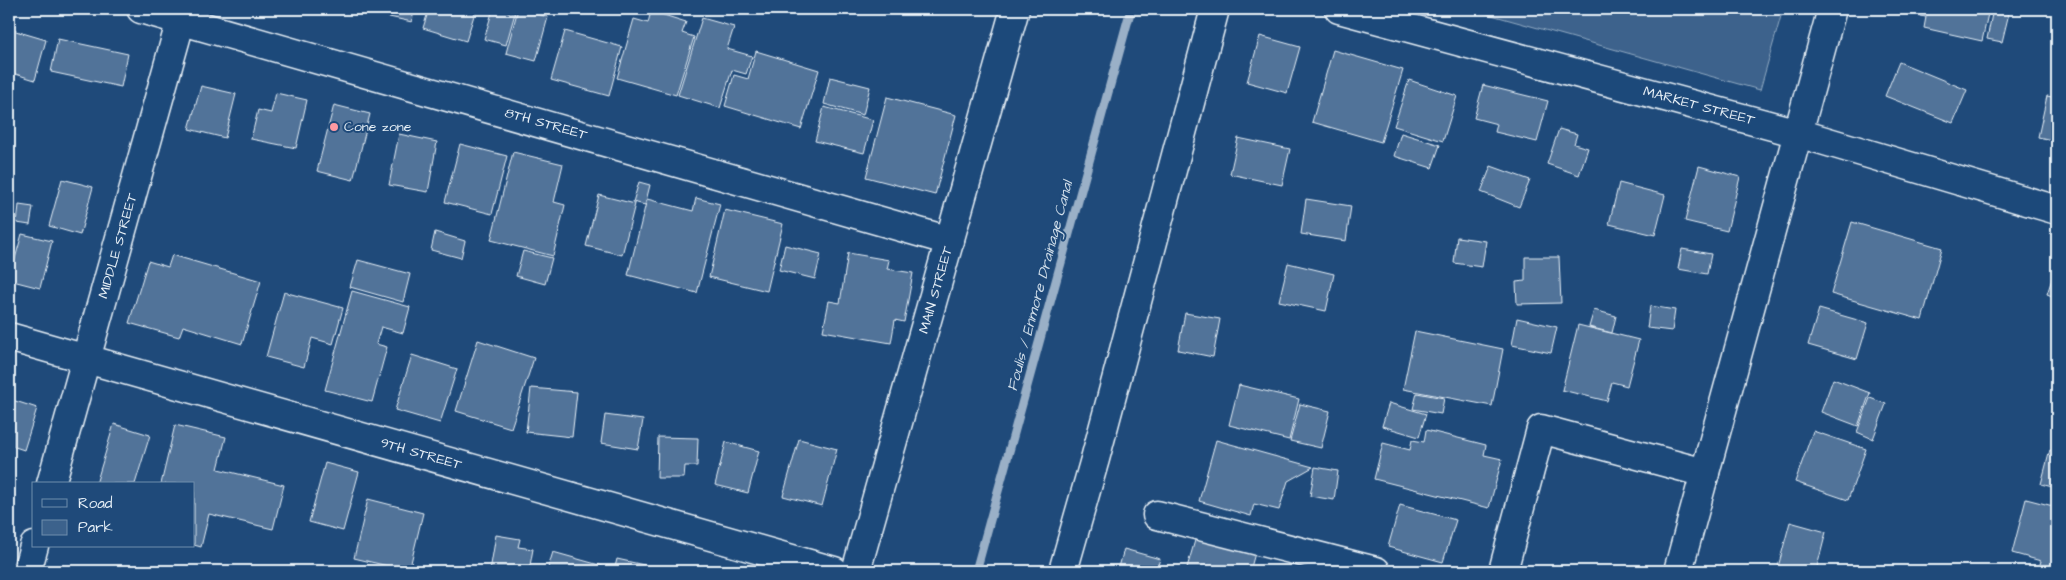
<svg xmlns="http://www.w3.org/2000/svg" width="2066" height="580" font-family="'Architects Daughter',sans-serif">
<rect width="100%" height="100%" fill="#1f4a7a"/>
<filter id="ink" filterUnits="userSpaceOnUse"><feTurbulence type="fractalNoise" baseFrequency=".02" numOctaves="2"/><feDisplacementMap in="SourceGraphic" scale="10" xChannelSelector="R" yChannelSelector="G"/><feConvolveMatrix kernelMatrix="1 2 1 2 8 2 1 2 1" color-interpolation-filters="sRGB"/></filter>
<g filter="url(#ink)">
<polygon fill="#3c628c" stroke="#92aac2" points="1470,9 1783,9 1760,90"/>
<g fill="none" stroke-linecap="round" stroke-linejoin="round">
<polyline stroke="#9ab0c7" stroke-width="9" points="976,571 1131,9"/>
</g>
<g fill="#517399" stroke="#e8f1f8">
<polygon points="363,9 414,9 412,22 362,11"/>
<polygon points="429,9 476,9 466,41 423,28"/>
<polygon points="493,9 515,13 506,45 484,39"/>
<polygon points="518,9 548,17 536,61 506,53"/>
<polygon points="1921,9 1989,9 1982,41 1924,28 1926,17 1920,16"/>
<polygon points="1993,9 2010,9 2002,42 1987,39"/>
<polygon points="651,11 686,22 682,33 694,37 676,95 617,78 634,19 648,23"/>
<polygon points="702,18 734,27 727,49 752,56 746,74 732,70 720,108 678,95"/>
<polygon points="9,29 46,40 35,80 9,72"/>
<polygon points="565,31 622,47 609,96 551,80"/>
<polygon points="1260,36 1300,47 1287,93 1247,82"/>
<polygon points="58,39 128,54 121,87 51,72"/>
<polygon points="1333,50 1403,70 1381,142 1312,122"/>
<polygon points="756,51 819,70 801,129 725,106 734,75 748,79"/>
<polygon points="1899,62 1967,90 1953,123 1885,96"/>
<polygon points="830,77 870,87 863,115 824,104"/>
<polygon points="1409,80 1457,96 1443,141 1394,126"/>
<polygon points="1483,85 1548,101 1537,142 1495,132 1497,124 1474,118"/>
<polygon points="201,86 236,94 225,138 189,129"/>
<polygon points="276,93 307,100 296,148 251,139 258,110 271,113"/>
<polygon points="2047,96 2057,98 2057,141 2038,137"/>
<polygon points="887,97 956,115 935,195 866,177"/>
<polygon points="334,105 370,114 353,180 317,171"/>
<polygon points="824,107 873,120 864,153 815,141"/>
<polygon points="1559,129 1577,134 1574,144 1588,148 1579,175 1547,164"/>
<polygon points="1401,133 1440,145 1432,168 1394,156"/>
<polygon points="399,134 437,142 428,192 389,185"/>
<polygon points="1238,138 1290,149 1282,185 1230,174"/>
<polygon points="460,144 507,156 492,214 445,202"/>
<polygon points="513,152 563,164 554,202 565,205 553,256 491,240"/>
<polygon points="1491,166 1530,180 1519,207 1481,192"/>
<polygon points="1699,166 1740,177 1727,231 1685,221"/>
<polygon points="62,179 93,187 80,235 49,226"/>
<polygon points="639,182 650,185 645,205 633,202"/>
<polygon points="1619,183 1665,195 1655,235 1609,224"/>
<polygon points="599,195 635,204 622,255 586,246"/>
<polygon points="696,198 720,204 697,293 628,275 647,199 693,211"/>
<polygon points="1306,199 1351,206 1346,241 1301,234"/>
<polygon points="19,205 33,207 30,225 17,223"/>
<polygon points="725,210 783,224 767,291 709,277"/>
<polygon points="1852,222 1942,248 1922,320 1831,294"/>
<polygon points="435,232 465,241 461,258 431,250"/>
<polygon points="22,234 52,241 40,288 9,280"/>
<polygon points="1457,237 1486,241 1482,267 1454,263"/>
<polygon points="785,245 821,254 815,279 779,270"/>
<polygon points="1682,249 1711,254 1707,274 1678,269"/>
<polygon points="523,251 552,258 545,284 516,276"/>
<polygon points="848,253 889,260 887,269 913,273 904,322 895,320 891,343 823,331 829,301 840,303"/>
<polygon points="172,255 261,281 242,344 183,326 179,337 129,323 148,261 168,267"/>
<polygon points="1525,257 1559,257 1561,303 1517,304 1516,282 1525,281"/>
<polygon points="358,260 410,274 403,302 350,287"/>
<polygon points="1288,263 1334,274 1326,311 1279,301"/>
<polygon points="2057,264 2057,298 2047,294"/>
<polygon points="352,291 410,307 403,333 381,327 376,344 387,347 372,402 325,390"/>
<polygon points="284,292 343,308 333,344 312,338 304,367 266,357"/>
<polygon points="1650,306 1675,310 1672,331 1647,328"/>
<polygon points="1819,309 1868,323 1857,359 1808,345"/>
<polygon points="1594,310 1616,316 1612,333 1589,327"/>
<polygon points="1185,313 1220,319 1213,357 1178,350"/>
<polygon points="1517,318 1557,327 1551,353 1512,345"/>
<polygon points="1578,325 1639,340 1627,386 1612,382 1607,401 1562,390"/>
<polygon points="1415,331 1503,349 1492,406 1403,389"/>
<polygon points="478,340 534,358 511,428 456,411"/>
<polygon points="412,355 457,369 440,423 395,410"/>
<polygon points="1833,379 1870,393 1858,426 1821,412"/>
<polygon points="1239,385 1299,399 1289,440 1229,425"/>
<polygon points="531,388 577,392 572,437 526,432"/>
<polygon points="1417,393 1444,398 1441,414 1413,409"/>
<polygon points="1870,398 1886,404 1873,439 1857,432"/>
<polygon points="9,399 37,408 24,450 9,445"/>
<polygon points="1389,403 1426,414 1419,437 1382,426"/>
<polygon points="1300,404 1330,411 1321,448 1290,441"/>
<polygon points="605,415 643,420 638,449 601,443"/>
<polygon points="114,424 150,435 135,484 96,484"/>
<polygon points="175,425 226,437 218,469 284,485 273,529 209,514 201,547 194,545 194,484 161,484"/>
<polygon points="1426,430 1486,445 1484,455 1502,459 1489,508 1374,479 1383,443 1410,450 1412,440 1424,442"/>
<polygon points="1813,431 1866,449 1848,500 1795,482"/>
<polygon points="658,437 698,438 697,466 685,466 684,478 657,478"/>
<polygon points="799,439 837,449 822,506 783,496"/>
<polygon points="1216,440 1313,467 1288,481 1279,510 1254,504 1251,516 1199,501"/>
<polygon points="726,442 759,451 748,493 715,485"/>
<polygon points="2050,450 2057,452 2057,497 2056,488 2041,484"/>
<polygon points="325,463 359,472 343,531 309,522"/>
<polygon points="1315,467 1338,471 1334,500 1310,496"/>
<polygon points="368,499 423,513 409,571 354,558"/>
<polygon points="2026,499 2057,507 2057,571 2038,571 2041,561 2012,553"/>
<polygon points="1400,505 1456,520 1443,562 1388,547"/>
<polygon points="1790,522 1826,532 1816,571 1777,571"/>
<polygon points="496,535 520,539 518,547 533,549 529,571 490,571"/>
<polygon points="1196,537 1255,553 1250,571 1186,571"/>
<polygon points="1124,549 1160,559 1156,571 1118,571"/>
<polygon points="553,552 610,568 609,571 547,571"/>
<polygon points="617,559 671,571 614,571"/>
</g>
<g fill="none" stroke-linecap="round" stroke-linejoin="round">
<defs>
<g id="minor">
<polyline points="141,9 950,241"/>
<polyline points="1339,9 1798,133 2057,210"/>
<polyline points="9,337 834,571"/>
<polyline points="51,484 184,9"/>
<polyline points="1157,515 1376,571"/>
<polyline points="27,571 34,546"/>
<polyline points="856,571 1015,9"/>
<polyline points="1063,571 1095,459 1215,9"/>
<polyline points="1503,571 1541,429 1705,473"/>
<polyline points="1678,571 1832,9"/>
</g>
</defs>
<use href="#minor" stroke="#e8f1f8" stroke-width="31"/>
<use href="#minor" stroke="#1f4a7a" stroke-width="28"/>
</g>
</g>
<circle fill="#ff9aa2" stroke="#1f4a7a" stroke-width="2" cx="334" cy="127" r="5"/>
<g text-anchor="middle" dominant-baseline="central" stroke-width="4" stroke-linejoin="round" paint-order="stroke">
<g font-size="14" fill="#e8f1f8" stroke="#1f4a7a">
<text transform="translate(1699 106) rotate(15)">MARKET STREET</text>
<text transform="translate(546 124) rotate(16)">8TH STREET</text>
<text transform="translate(118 246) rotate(-74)">MIDDLE STREET</text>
<text transform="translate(936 290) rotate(-74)">MAIN STREET</text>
<text transform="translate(421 454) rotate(16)">9TH STREET</text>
</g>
<g font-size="14" fill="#e8f1f8" stroke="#1f4a7a" text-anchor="start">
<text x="344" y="127">Cone zone</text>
</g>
<g font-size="15" font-style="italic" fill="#d4e1ec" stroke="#1f4a7a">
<text transform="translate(1040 286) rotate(-75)">Foulis / Enmore Drainage Canal</text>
</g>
</g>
<rect width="2066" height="580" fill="none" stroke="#1f4a7a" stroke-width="30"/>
<rect x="15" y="15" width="2036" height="550" fill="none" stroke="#e8f1f8" stroke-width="2" filter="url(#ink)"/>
<rect x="32" y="482" width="162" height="65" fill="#1f4a7a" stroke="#6f8dac"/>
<rect x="42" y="499" width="25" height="8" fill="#1f4a7a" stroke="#6f8dac"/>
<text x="78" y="508" font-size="15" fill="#e8f1f8">Road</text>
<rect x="42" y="520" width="25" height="15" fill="#3c628c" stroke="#6f8dac"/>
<text x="78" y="532" font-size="15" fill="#e8f1f8">Park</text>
</svg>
